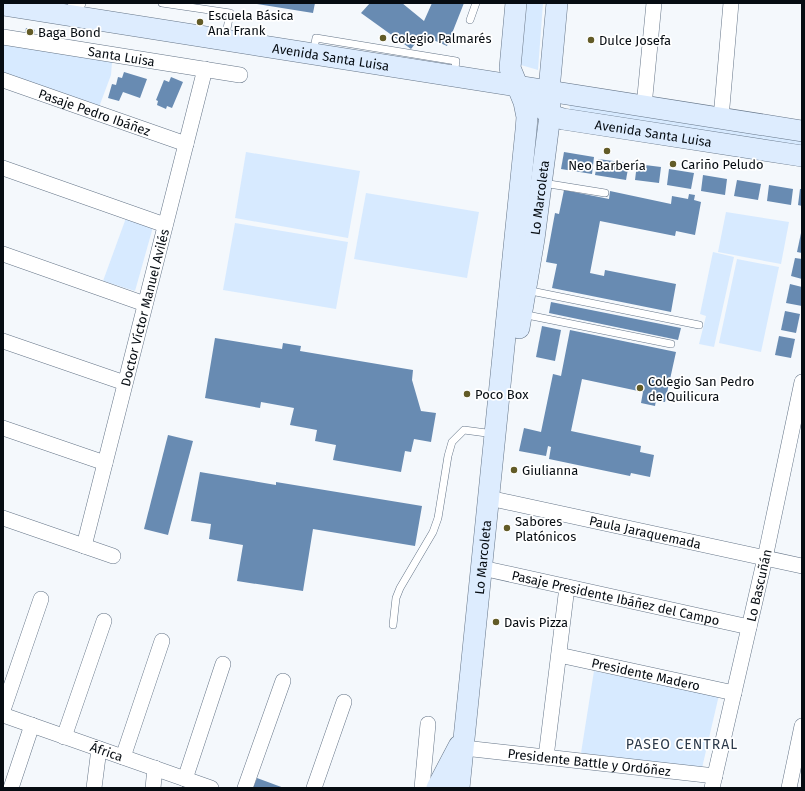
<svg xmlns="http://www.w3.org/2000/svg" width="805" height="791" font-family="'Fira Sans',sans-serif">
<rect width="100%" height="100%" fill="#f4f8fc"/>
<g fill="#d7eaff">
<polygon points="527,3 543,3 538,70 521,65"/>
<polygon points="3,43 112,62 111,75 99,107 3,73"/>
<polygon points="570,104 802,140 802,151 569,115"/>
<polygon points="246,152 360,171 348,238 235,218"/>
<polygon points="366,193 479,212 467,278 354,259"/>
<polygon points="726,212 789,222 781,264 718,252"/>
<polygon points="126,218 153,227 135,291 103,281"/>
<polygon points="235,223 348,242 336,309 223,290"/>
<polygon points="713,252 734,257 714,347 699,344 706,316 700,314"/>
<polygon points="737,259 779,267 761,352 719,343"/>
<polygon points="594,671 719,695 702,768 581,753"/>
</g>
<g fill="#688bb2">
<polygon points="257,3 315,3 313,13 257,4"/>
<polygon points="370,3 402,3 424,21 432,3 464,3 447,46 422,35 411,49 361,13"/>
<polygon points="26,28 35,30 34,35 25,33"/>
<polygon points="124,72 147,79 140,98 123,92 119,101 108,98 112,84 116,85 118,77 122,78"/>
<polygon points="171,77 183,82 172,108 167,106 166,109 157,105 158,101 156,100 164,80 169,82"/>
<polygon points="564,152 594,157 592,174 561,169"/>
<polygon points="598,159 629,163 626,180 595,175"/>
<polygon points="637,164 661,167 659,183 635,180"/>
<polygon points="669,169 694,173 691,189 667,185"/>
<polygon points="703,175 727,179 725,195 701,191"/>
<polygon points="737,180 761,184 758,200 734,196"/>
<polygon points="769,185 793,189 791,205 767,201"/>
<polygon points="800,189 802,189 802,206 798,205"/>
<polygon points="564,190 609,199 610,191 671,204 672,196 688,199 689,194 695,195 694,200 701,202 695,235 676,231 675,236 600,221 590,273 604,276 605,270 676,284 671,312 552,288 557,264 546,262 555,213 559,214"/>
<polygon points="801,233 802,233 802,253 797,252"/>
<polygon points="795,258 802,259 802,279 791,276"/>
<polygon points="790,284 802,287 802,306 786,303"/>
<polygon points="551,302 681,328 678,340 549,313"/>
<polygon points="785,311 800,314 796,333 781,330"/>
<polygon points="542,326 561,330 555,361 536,357"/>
<polygon points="570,330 676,352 665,402 656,400 655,406 641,403 643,392 582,379 571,431 641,446 640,452 654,455 650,477 631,473 630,476 549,459 551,447 548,446 546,456 519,451 524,428 541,432 553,374 561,376"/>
<polygon points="779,336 795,339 791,358 775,355"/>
<polygon points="215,338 282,349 283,343 301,346 300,351 413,370 412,380 421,411 436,413 431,442 414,439 411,452 405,451 401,472 333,460 336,445 315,441 317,430 290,425 294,408 261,402 260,408 205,398"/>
<polygon points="168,435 193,441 168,535 144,529"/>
<polygon points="200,472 276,485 276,482 422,506 415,546 313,529 303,591 237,581 243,545 209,539 211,524 191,521"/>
<polygon points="257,778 284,788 253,788"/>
</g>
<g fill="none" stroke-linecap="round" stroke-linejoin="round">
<defs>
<g id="lane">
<polyline points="162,3 230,13 225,39"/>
<polyline points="470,20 476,3"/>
<polyline points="313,53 316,38 456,61 454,74"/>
<polyline points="543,183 605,193"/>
<polyline points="526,290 699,325"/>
<polyline points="522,314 671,344"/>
<polyline points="393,625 396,598 400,588 433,532 438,518 448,456 452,442 464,430 494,434"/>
</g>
<g id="street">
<polyline points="70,15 78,3"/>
<path id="s1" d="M3,37L240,75"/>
<path id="s2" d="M3,80L186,144"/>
<polyline points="644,106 654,3"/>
<polyline points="721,118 731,3"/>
<polyline points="3,168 165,225"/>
<polyline points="3,254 145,304"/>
<polyline points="3,341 125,383"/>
<polyline points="3,428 105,463"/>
<path id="s3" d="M489,498L802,566"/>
<polyline points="3,518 113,556"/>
<path id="s4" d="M84,546L205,69"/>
<path id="s5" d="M482,568L749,627"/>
<path id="s6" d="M559,655L734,693"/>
<polyline points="3,710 41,599"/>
<path id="s7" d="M3,715L211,788"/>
<polyline points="64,737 104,621"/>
<path id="s8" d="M464,748L715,776"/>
<polyline points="123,757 162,641"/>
<polyline points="546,757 567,587"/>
<polyline points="185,779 223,664"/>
<polyline points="11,788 32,725"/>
<polyline points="94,788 99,749"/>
<polyline points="153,788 155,768"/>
<polyline points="245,788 283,681"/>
<polyline points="314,788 344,702"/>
<polyline points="422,788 428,724"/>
<path id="s9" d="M712,788L765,558L802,382"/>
<polyline points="789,788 802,726"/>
</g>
<g id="secondary">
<path id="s10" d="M3,5L802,131"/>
<path id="s11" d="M539,105L550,115L563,119L802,156"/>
<path id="s12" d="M519,328L534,239L550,115L549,90L557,3"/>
<polyline points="437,788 459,746"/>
<path id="s13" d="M459,788L526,130L527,117L524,102L510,68L516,3"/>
</g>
</defs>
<use href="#lane" stroke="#657588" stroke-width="8"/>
<use href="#street" stroke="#657588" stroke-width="16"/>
<use href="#secondary" stroke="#657588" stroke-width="22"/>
<use href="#lane" stroke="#fff" stroke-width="7"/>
<use href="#street" stroke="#fff" stroke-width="15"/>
<use href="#secondary" stroke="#ddecfe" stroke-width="21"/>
</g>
<g fill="#625b27" stroke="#fff" stroke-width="1.5">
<circle cx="200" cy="22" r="4"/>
<circle cx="30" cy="32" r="4"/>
<circle cx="383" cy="38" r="4"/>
<circle cx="591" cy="40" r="4"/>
<circle cx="607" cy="151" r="4"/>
<circle cx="673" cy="164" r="4"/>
<circle cx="640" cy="388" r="4"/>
<circle cx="467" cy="394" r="4"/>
<circle cx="514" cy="470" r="4"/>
<circle cx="507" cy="528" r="4"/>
<circle cx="496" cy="622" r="4"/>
</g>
<g text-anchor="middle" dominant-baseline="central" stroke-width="3.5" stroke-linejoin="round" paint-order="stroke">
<g font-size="13" fill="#060c12" stroke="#fff" text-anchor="start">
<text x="208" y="15">Escuela Básica<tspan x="208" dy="15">Ana Frank</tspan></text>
<text x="38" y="32">Baga Bond</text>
<text x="391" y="38">Colegio Palmarés</text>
<text x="599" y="40">Dulce Josefa</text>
<text x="681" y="164">Cariño Peludo</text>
<text x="607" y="165" text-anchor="middle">Neo Barbería</text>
<text x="648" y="381">Colegio San Pedro<tspan x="648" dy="15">de Quilicura</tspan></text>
<text x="475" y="394">Poco Box</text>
<text x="522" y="470">Giulianna</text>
<text x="515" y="521">Sabores<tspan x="515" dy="15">Platónicos</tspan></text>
<text x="504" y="622">Davis Pizza</text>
</g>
<g font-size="13" fill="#060c12" stroke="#fff">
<text stroke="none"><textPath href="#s1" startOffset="120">Santa Luisa</textPath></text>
<text stroke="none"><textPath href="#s10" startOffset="332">Avenida Santa Luisa</textPath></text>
<text stroke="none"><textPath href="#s2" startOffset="97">Pasaje Pedro Ibáñez</textPath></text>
<text stroke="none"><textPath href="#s11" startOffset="120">Avenida Santa Luisa</textPath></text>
<text stroke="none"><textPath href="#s12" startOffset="132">Lo Marcoleta</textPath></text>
<text stroke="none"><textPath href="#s4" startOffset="246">Doctor Víctor Manuel Avilés</textPath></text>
<text stroke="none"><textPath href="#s3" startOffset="160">Paula Jaraquemada</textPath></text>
<text stroke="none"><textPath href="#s13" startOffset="232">Lo Marcoleta</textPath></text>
<text stroke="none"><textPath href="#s9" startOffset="208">Lo Bascuñán</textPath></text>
<text stroke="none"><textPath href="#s5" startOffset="137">Pasaje Presidente Ibáñez del Campo</textPath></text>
<text stroke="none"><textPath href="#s6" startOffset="89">Presidente Madero</textPath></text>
<text stroke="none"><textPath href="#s7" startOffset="110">África</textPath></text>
<text stroke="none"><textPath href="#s8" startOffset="126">Presidente Battle y Ordóñez</textPath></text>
</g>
<g font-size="14" letter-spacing="1" fill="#2b394a" stroke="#fff">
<text x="682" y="744">PASEO CENTRAL</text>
</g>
</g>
<rect width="805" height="791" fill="none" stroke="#060c12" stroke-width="8"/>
</svg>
